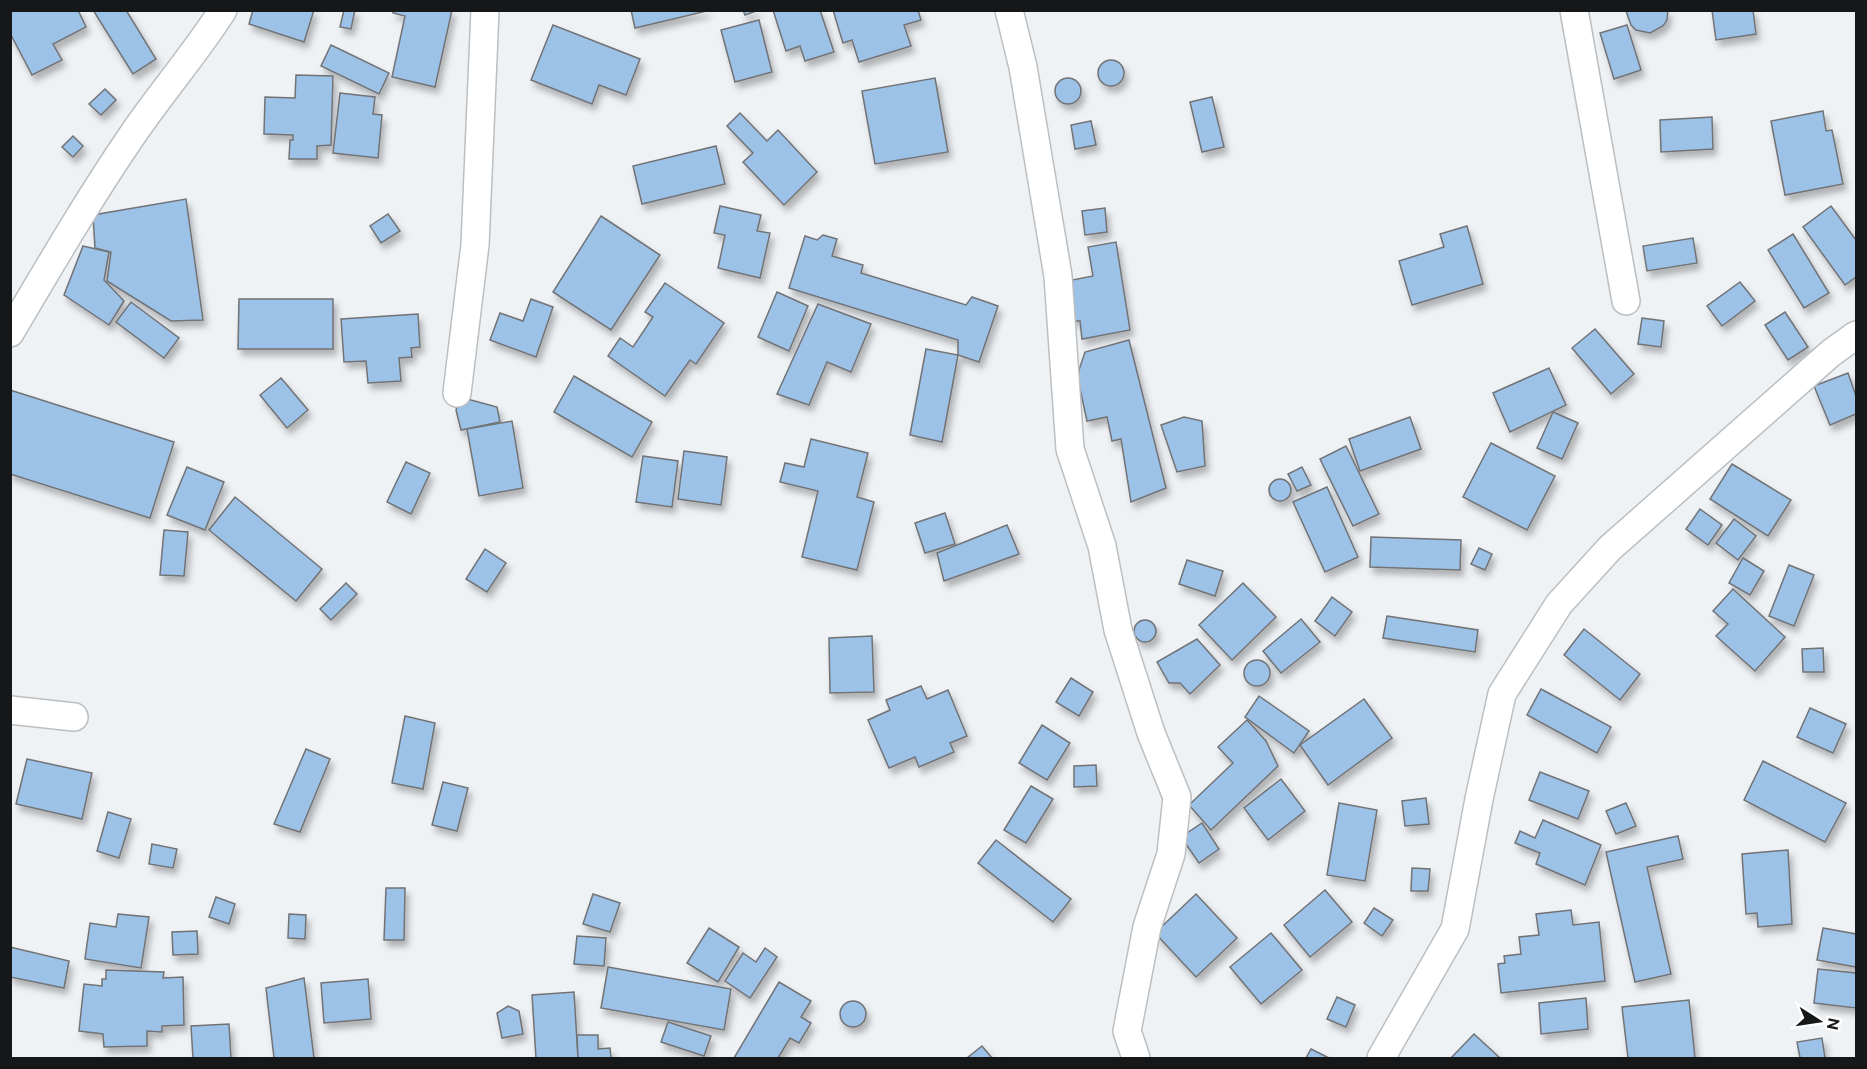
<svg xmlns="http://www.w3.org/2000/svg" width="1867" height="1069" font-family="Ubuntu,sans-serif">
<defs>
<filter id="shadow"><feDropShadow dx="3.5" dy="6" stdDeviation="3" flood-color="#0004"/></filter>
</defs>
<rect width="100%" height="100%" fill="#eff2f5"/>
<g fill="#9dc2e8" stroke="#717376" stroke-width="1.5" filter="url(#shadow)">
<polygon points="10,10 78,10 86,27 53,44 62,60 32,75 10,33"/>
<polygon points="93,10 126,10 156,59 133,74"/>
<polygon points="253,10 314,10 304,42 249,24"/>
<polygon points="344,10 355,10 351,29 340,27"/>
<polygon points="393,10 452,10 435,87 392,77 405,16 393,13"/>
<polygon points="631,10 707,10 707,11 635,28"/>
<polygon points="743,10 759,10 745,15"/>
<polygon points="773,10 820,10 834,52 805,61 800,46 786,51"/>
<polygon points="833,10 918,10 921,20 904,25 911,46 859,62 852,40 843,43"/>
<polygon points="1668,10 1667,20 1663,26 1650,33 1636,30 1631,25 1626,11"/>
<polygon points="1712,10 1753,10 1756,34 1716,40"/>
<polygon points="759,20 772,72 735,82 721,30"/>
<polygon points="553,25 640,59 626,95 599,85 592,104 531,80"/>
<polygon points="1627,25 1641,70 1614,79 1600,33"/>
<polygon points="331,45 389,73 379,94 321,66"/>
<circle cx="1111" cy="73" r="13"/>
<polygon points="296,75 333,76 331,145 317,146 317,159 289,159 290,140 293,140 293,135 264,134 265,97 295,98"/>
<circle cx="1068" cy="91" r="13"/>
<polygon points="935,78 948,152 875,164 862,91"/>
<polygon points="105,89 116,100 101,115 89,104"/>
<polygon points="340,93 375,97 373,114 382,115 378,158 333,153"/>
<polygon points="1212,97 1224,147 1202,152 1190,102"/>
<polygon points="1823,111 1826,131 1832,130 1843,184 1785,195 1771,121"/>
<polygon points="740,113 767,141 778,130 817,172 784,205 743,162 753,153 727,126"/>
<polygon points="1712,117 1713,149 1661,152 1660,120"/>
<polygon points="1091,121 1096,145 1075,149 1071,125"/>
<polygon points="73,136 83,146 73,157 62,147"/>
<polygon points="716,146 725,184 642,204 633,166"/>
<polygon points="186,199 203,320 171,321 107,281 111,252 95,248 93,215"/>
<polygon points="720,206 761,215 757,231 770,233 760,278 718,268 725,235 714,233"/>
<polygon points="1831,206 1856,240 1856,277 1845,285 1803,227"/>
<polygon points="1105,208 1107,232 1085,235 1082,211"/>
<polygon points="388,214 400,231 381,243 370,226"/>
<polygon points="601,216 660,255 611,330 553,292"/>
<polygon points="1467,226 1483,284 1412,305 1399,261 1444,247 1440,234"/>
<polygon points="1793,234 1829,293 1804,308 1768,250"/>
<polygon points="823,235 837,239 832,256 863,265 861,273 966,305 972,297 998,306 979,362 958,355 958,340 789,288 805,236 817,240"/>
<polygon points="1693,238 1697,263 1647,271 1643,246"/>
<polygon points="1116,242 1130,330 1082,339 1080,321 1073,321 1067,281 1093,276 1088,247"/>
<polygon points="83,246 109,252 104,280 124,301 109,325 64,295"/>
<polygon points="1740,282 1755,301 1722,326 1707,306"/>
<polygon points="665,283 724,323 696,364 690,360 665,396 608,356 620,338 633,347 653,317 645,312"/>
<polygon points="777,292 808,306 789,351 758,337"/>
<polygon points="239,299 333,299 333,349 238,349"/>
<polygon points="531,299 553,307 536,357 490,340 500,313 523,321"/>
<polygon points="131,302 179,338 164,358 116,322"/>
<polygon points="818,304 871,324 851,372 827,362 809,405 777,394"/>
<polygon points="1785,312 1808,347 1788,360 1765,325"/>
<polygon points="418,314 420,347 411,348 412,357 399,358 401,381 368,383 366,361 344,362 341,319"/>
<polygon points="1642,318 1664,321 1661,347 1638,344"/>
<polygon points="1595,329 1634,374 1611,394 1572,348"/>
<polygon points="1129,340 1166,488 1131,502 1121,439 1112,441 1107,417 1087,421 1079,384 1079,370 1085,352"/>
<polygon points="926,349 958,355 942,442 910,435"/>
<polygon points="1549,368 1566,405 1510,432 1493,393"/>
<polygon points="1848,373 1856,396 1856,414 1830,425 1814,386"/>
<polygon points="574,376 652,422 632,457 554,412"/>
<polygon points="281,378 308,410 287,428 260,395"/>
<polygon points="10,390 174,442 150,518 10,474"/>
<polygon points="460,397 497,407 500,422 461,430 456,410"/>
<polygon points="1553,412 1578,423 1562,459 1537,448"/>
<polygon points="1184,417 1202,421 1205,466 1177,472 1161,425"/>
<polygon points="1410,417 1421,449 1360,471 1349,439"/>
<polygon points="512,421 523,488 479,496 467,429"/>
<polygon points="811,439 868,453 857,497 874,502 857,570 802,557 818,491 780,482 785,463 804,467"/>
<polygon points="1491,443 1555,476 1527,530 1463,497"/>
<polygon points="1346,446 1379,514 1353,526 1320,459"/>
<polygon points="684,451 727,457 721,505 678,499"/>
<polygon points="643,456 678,461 672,507 636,502"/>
<polygon points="406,462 430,473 411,514 387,502"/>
<polygon points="1732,464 1791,500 1768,536 1710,499"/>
<polygon points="187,467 224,482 205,530 167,515"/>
<polygon points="1302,467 1311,485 1297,491 1288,474"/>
<circle cx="1280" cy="490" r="11"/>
<polygon points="1327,487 1358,557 1325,572 1293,502"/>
<polygon points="235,497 322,569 296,601 209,530"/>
<polygon points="1700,509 1722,525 1708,545 1686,529"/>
<polygon points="945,513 955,544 925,553 915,523"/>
<polygon points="1734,519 1756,536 1738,560 1716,543"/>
<polygon points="1007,525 1019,554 944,581 937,553"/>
<polygon points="164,530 188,532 184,576 160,575"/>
<polygon points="1371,537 1461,540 1460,570 1370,567"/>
<polygon points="1479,548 1492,554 1485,570 1471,564"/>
<polygon points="485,549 506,563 487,592 466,579"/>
<polygon points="1743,558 1764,571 1750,595 1729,583"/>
<polygon points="1187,560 1223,571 1215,596 1179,584"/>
<polygon points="1789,565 1814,575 1794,626 1769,616"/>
<polygon points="346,583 357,594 331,620 320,609"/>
<polygon points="1243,583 1276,617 1232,660 1199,625"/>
<polygon points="1733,589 1785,637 1755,671 1716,636 1728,624 1713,611"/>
<polygon points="1332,597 1352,612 1335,636 1315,621"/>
<polygon points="1387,616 1478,630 1475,652 1383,638"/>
<polygon points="1301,619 1320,642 1281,673 1263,651"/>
<circle cx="1145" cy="631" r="11"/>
<polygon points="1584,629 1640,674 1620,700 1564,655"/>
<polygon points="872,636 874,692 830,693 829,638"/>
<polygon points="1197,639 1220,665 1190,694 1180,683 1169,683 1157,662"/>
<polygon points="1823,648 1824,672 1803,672 1802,649"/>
<circle cx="1257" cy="673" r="13"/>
<polygon points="1071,678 1093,692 1079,716 1056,702"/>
<polygon points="921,686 927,699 948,690 967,736 950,743 954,752 919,767 915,757 889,768 868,720 890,710 886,700"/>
<polygon points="1541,689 1611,727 1597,753 1527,715"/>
<polygon points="1259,696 1309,731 1294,753 1245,717"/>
<polygon points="1364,699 1392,738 1328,785 1300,745"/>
<polygon points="1810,708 1846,724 1833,753 1797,737"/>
<polygon points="405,716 435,723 423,789 392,783"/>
<polygon points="1247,720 1266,741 1278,766 1211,830 1189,805 1233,763 1218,747"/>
<polygon points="1042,725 1070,743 1047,780 1019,763"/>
<polygon points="306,749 330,759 300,832 274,824"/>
<polygon points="27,759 92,773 82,819 16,804"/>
<polygon points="1763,761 1846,803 1825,842 1744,800"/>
<polygon points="1096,765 1097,786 1074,787 1074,766"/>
<polygon points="1540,772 1589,791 1578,819 1529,800"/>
<polygon points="1281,779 1305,811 1268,840 1244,808"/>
<polygon points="443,782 468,788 457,831 432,825"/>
<polygon points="1031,786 1053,799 1026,843 1004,830"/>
<polygon points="1426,798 1429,824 1405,826 1402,801"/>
<polygon points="1339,803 1377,810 1365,881 1327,875"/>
<polygon points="1626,803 1636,826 1616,834 1606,811"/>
<polygon points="108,812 131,819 119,858 97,851"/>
<polygon points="1543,820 1601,845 1585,885 1536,864 1540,853 1515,843 1520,831 1535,838"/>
<polygon points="1202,823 1219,849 1199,863 1181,837"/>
<polygon points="1678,836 1683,859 1647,867 1671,974 1635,982 1606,852"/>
<polygon points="996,840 1071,899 1053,922 978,863"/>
<polygon points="152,844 177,849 173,868 149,864"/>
<polygon points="1788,850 1792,924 1758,927 1757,913 1746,914 1742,854"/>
<polygon points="1412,868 1430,869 1428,891 1411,891"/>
<polygon points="386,888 405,888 404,940 384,940"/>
<polygon points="1325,890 1352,922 1310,957 1284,925"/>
<polygon points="593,894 620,903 610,932 583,924"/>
<polygon points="1196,894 1237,938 1196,977 1155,933"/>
<polygon points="216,897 235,904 229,924 209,917"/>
<polygon points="1374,908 1393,920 1382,936 1364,923"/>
<polygon points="1571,910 1573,925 1599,922 1605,981 1501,993 1498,964 1505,963 1504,956 1521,954 1519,937 1539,935 1536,914"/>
<polygon points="118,914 149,917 141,968 85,959 90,923 116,927"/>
<polygon points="289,914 306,915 305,939 288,938"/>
<polygon points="709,928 739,947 718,982 687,963"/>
<polygon points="1823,928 1856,934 1856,967 1817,960"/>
<polygon points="197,931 198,954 173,955 172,932"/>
<polygon points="1271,933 1302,970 1261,1004 1230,967"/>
<polygon points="577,936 606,938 604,966 574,964"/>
<polygon points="10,947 69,961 64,988 10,977"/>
<polygon points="765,948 777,957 750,998 725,981 743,953 756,962"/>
<polygon points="608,967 731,989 724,1030 601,1008"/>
<polygon points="1818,969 1856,973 1856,1008 1814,1003"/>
<polygon points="106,970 164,972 163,978 183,977 184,1025 162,1026 162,1032 147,1031 147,1046 104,1047 103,1034 79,1031 84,984 102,986 102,979 106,979"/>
<polygon points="304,978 314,1058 274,1058 266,988"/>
<polygon points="368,979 371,1019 324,1023 321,983"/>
<polygon points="779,982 811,1001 801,1017 811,1023 799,1043 790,1038 778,1058 734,1058"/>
<polygon points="574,992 578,1058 536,1058 532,995"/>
<polygon points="1337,997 1355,1005 1346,1027 1327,1019"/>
<polygon points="1586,998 1588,1029 1541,1034 1539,1003"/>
<polygon points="1689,1000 1695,1058 1628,1058 1622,1007"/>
<circle cx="853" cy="1014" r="13"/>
<polygon points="508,1006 519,1011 523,1034 502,1038 497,1013"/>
<polygon points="668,1022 711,1036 704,1056 661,1042"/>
<polygon points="229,1024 231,1058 193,1058 191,1026"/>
<polygon points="1474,1034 1500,1058 1451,1058"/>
<polygon points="577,1035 598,1035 598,1049 610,1048 611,1058 578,1058"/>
<polygon points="1822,1038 1825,1058 1800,1058 1797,1042"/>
<polygon points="982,1046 992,1058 967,1058"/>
<polygon points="1311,1049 1329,1058 1306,1058"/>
</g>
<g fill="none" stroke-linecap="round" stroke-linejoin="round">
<defs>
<g id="street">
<polyline points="1009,10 1023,67 1058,276 1070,449 1102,546 1118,630 1151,733 1177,797 1171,854 1147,927 1127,1031 1136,1058"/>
<polyline points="1574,10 1626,301"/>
<path d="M10,333C49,267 88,200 131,137C160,94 195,54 223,10"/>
<polyline points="457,393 475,245 485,10"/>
<polyline points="10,710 74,717"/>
<polyline points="1381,1058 1455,929 1479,799 1502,694 1559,604 1610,548 1831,353 1856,335"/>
</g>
</defs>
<use href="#street" stroke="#bcbfc1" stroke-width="30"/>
<use href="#street" stroke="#fff" stroke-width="27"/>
</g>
<rect width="1867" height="1069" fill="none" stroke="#161718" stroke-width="24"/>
<g transform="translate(1819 1021) rotate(102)" stroke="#ffffff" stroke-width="4.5" paint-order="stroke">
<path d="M0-4.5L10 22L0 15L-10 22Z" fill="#161718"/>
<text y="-9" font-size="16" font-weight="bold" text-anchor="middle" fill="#161718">N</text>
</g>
</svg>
